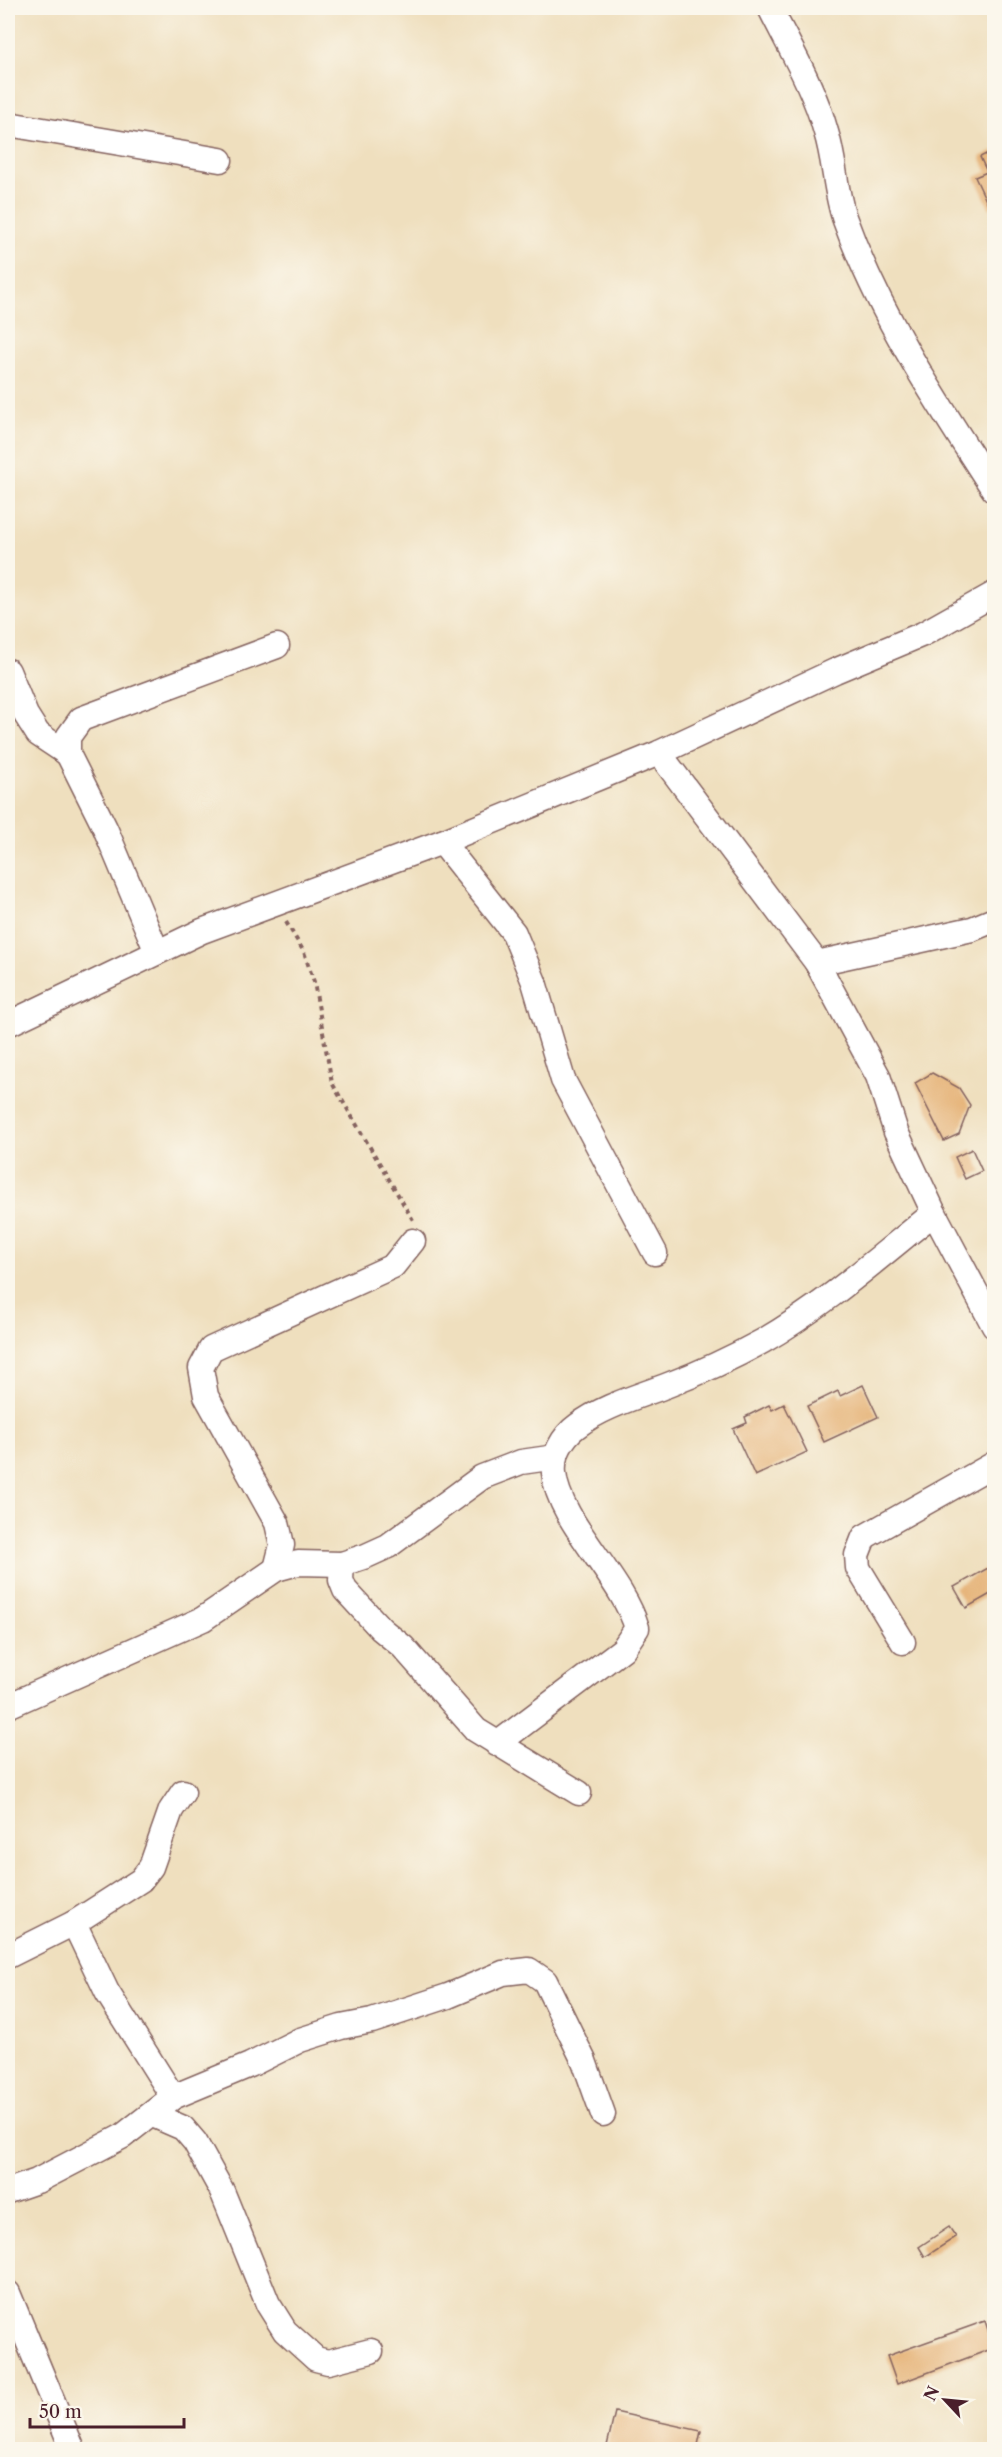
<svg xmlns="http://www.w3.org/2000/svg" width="1002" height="2457" font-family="'Libre Caslon Text',serif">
<rect width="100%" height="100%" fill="#fbf7ec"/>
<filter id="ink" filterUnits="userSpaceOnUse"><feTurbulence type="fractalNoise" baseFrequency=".0167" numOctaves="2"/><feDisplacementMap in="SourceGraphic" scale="12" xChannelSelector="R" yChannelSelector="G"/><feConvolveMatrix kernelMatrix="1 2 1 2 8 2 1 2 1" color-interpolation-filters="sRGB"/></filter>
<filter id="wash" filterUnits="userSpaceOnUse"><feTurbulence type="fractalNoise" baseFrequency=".008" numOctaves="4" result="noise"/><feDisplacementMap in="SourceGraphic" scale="24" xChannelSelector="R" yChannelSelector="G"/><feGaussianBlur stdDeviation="1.35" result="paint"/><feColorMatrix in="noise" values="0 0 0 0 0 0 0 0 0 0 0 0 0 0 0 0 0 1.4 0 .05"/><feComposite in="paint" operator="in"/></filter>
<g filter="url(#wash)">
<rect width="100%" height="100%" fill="#efdfbe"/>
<g id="blocks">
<g fill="#e6b57b">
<polygon points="994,150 994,207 990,209 975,177 987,172 980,157"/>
<polygon points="932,1073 959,1088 970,1105 959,1134 944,1141 915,1083"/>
<polygon points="972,1149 982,1171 965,1179 955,1157"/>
<polygon points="863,1385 878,1417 824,1442 807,1406 838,1391 840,1396"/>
<polygon points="784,1404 807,1452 755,1476 733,1429 747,1423 745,1417 769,1405 772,1410"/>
<polygon points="988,1568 994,1579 994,1592 966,1608 954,1587"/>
<polygon points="949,2227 956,2237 925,2257 919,2247"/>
<polygon points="985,2321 994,2348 897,2384 887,2356"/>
<polygon points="615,2412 701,2431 697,2450 606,2450"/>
</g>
</g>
</g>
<g filter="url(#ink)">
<use href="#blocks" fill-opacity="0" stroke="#84625e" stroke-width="1.5"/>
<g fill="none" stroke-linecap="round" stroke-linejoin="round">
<defs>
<g id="street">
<path d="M770,8C790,48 814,88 826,132C835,160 835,193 845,220C880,317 939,405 994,490"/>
<polyline points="8,124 220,160"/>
<polyline points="8,671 26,715 38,734 68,754"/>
<polyline points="659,753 817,963 878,1076 896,1132 934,1213 994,1326"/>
<polyline points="442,842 514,933 534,982 563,1080 655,1253"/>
<polyline points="157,952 105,828 68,754 68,737 81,719 277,646"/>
<polyline points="817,963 972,929 994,920"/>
<polyline points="8,1024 202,931 442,842 659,753 835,671 923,634 994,594"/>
<polyline points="342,1564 341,1580 345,1590 381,1629 403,1647 476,1730 579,1793"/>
<polyline points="276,1569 282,1545 277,1523 206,1396 201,1368 211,1349 393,1266 413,1241"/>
<polyline points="903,1642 858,1568 857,1555 864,1537 994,1464"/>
<polyline points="8,1706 203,1619 276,1569 298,1563 342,1564 366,1556 388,1546 482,1477 521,1462 556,1457"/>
<path d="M497,1744L623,1649L637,1628C622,1577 558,1521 554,1473C552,1456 563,1436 577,1426C603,1406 637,1397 668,1385C700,1373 732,1358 763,1341C824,1306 879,1257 934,1213"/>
<polyline points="74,1923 107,1992 173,2097"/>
<polyline points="8,1956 74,1923 141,1880 151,1867 171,1810 183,1792"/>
<polyline points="153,2115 183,2128 195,2142 222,2191 268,2304 285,2331 316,2359 328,2362 371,2351"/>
<polyline points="8,2191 37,2181 123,2136 173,2097 250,2065 300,2040 341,2027 372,2021 448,1996 503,1973 529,1970 545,1981 584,2061 603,2114"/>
<polyline points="8,2293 73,2450"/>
</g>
</defs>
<use href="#street" stroke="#84625e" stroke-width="27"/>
<polyline stroke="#84625e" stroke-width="4" stroke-dasharray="4.5 4.5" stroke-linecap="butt" points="286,922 304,952 314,982 332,1083 413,1220"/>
<use href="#street" stroke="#fff" stroke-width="24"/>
</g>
</g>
<rect width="1002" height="2457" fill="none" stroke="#fbf7ec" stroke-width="30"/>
<g transform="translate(945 2400) rotate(296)" stroke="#fbf7ec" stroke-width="4.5" paint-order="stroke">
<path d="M0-4.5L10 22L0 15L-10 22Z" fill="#4a1f2b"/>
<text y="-9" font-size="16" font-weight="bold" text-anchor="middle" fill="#4a1f2b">N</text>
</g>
<path d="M30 2418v9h154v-9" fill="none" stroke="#4a1f2b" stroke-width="3"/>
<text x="39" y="2418" font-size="18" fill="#4a1f2b" stroke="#fbf7ec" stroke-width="4.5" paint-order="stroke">50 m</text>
</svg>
